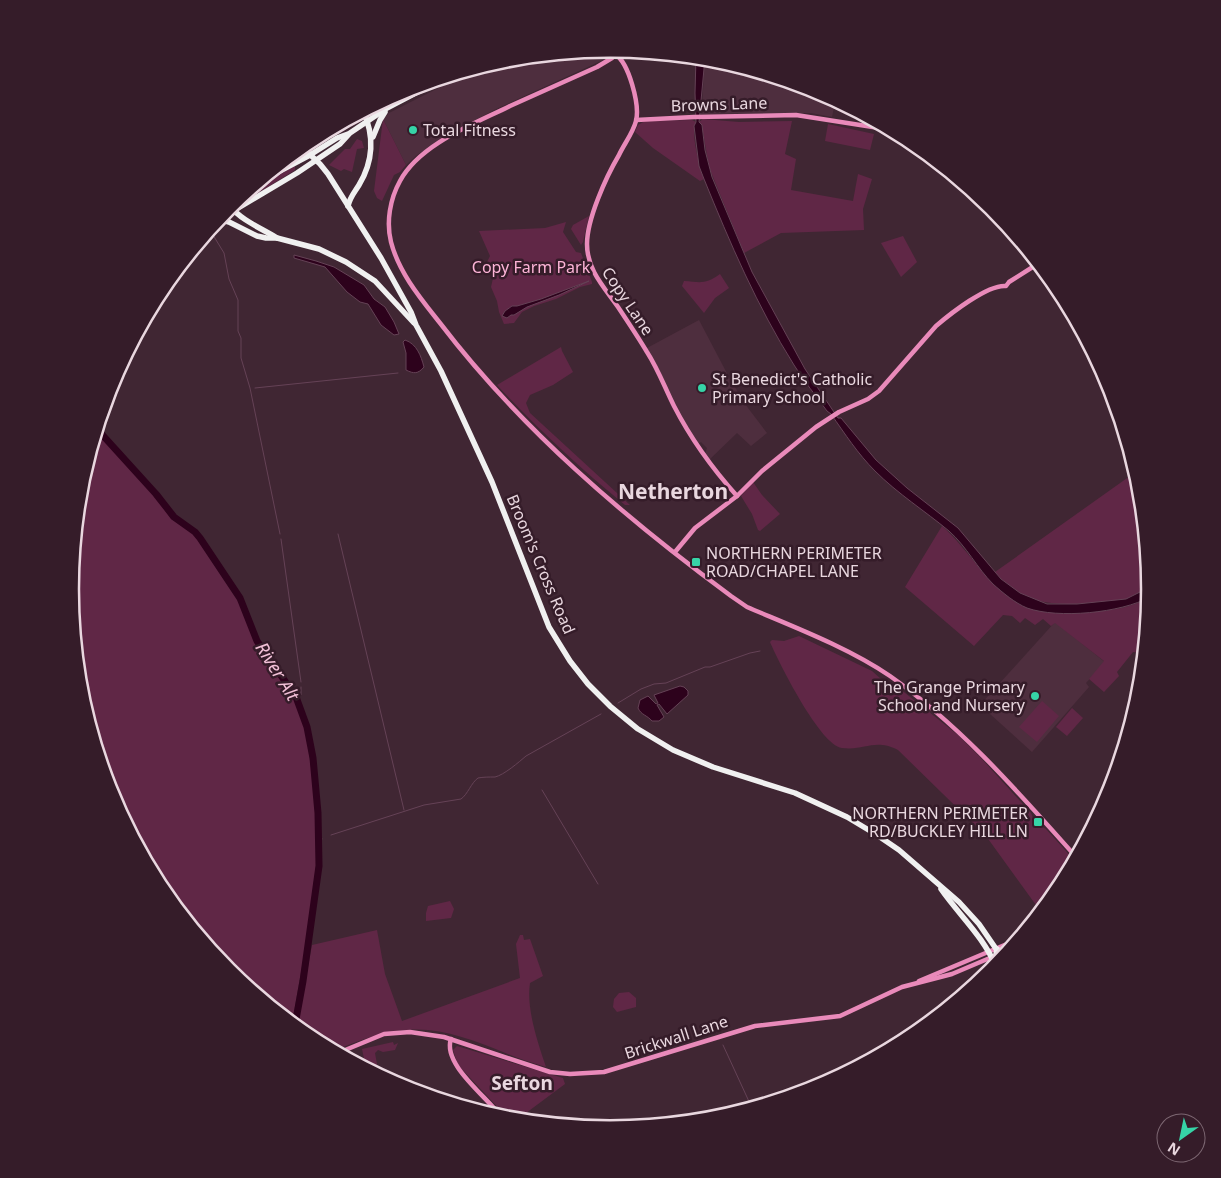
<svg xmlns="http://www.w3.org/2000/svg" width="1221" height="1178" font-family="'Noto Sans',sans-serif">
<rect width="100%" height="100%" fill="#402633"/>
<g fill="#4e2e3e">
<polygon points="610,49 609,55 601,61 494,110 452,133 417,155 406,165 383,119 389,113 480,67 505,59"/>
<polygon points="705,58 716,59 817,90 848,106 834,107 832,117 811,113 699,114 702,107"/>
<polygon points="699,320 731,381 748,408 767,433 751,446 737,433 709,460 705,454 707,448 701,442 698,444 687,426 647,348"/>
<polygon points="1055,622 1105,662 1086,683 1089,687 1032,752 980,705"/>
</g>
<g fill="#602746">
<polygon points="383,119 406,165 400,172 394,175 382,201 377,198 374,191"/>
<polygon points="703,119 739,122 792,121 785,154 796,159 791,190 853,201 858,174 872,179 863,209 864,230 781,233 744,253 709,167 702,126 699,122"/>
<path d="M692,120L696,122C690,133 700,167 704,179L700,181L653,148L635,132L638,125L645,121Z"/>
<polygon points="828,124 874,134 870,150 825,141"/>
<polygon points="357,139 362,141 364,148 357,149 352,172 344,169 341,171 329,165 345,149 350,149"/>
<polygon points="295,166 295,170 292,172 237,206 234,202 248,191"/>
<polygon points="589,216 583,242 581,245 571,229 573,225"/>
<polygon points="566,222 563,232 576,252 581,253 592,282 592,284 580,287 556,299 534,306 522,312 514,323 504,324 499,312 497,301 491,287 494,274 490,270 484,268 490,256 479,231 545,228"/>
<polygon points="903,236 917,262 901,277 881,243"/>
<path d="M720,274L729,288L715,298L704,313L682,286L684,281C700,282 705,285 720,274Z"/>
<path d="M561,347L562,351L573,372L553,385L530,395L526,403L530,413L630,505H625C580,468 537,428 497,385Z"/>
<polygon points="96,432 155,496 171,519 193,533 241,606 254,641 285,684 297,705 305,725 314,789 316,825 316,865 306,944 292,1023 228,971 161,889 111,795 81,694 70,589 81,483"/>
<path d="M1137,471L1140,484L1150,587C1143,591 1136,596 1129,598C1117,602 1103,602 1090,603C1052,606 1021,604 995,572Z"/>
<polygon points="753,482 762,495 780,514 760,531 758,530 752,514 741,496"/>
<path d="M942,526C974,554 994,600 1038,610C1053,614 1068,613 1084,612C1108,611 1129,609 1150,597L1145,648L1140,653L1133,652L1117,672L1119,676L1104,692L1089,679L1104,661L1055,623L1051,626L1043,619L1035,625L1025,618L1020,623L1012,616L1003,615L974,646L905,587Z"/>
<path d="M799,636L872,671L881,679L900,689L958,735L981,758L1031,813L1035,823L1046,829L1075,861L1060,889L1041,912L986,836L898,750C874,738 865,751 842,748C820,745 779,663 770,642L772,640L784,641Z"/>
<polygon points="1042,701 1059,716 1037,742 1019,727"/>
<polygon points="1072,708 1083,718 1067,736 1056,727"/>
<polygon points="450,901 454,909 451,918 426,921 426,913 428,906"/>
<path d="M377,930L385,974L402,1021L520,978L516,944L520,935H523L524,940L530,939L543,976L530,983C526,1009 538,1043 546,1067C531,1063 517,1058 503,1052C472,1040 441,1027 407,1030C381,1032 357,1041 334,1051L310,1038L297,1028L312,945Z"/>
<polygon points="629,992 636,998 636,1007 617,1012 613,1007 614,999 619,993"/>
<polygon points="393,1042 394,1045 398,1043 395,1050 383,1052 378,1050 375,1053 379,1075 366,1068 362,1049"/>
<polygon points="457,1046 563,1078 565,1084 518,1119 511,1113 504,1114 458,1065 453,1050"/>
</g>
<g fill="#2d021c" stroke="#654256">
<path d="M696,57L705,58L699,122L702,125L705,150L712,177L752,272L805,369L838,418H841L876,460L907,488L958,528L1001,579L1020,593L1047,604H1077L1126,599L1150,587V597C1121,613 1058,619 1027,608C1015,603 1003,593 993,584C977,568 967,547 949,531C925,511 898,494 875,471C858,454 845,434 831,414L827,411C816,396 804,381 794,365C757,306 730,243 704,179L699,166L694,126L696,122L695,93Z"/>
<polygon points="294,255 316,261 334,267 364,285 374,299 385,307 394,322 399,334 394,335 381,325 368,304 360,302 347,292 325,267 294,258"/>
<polygon points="589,281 559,295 527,307 514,315 511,315 507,318 502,316 505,311 512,306 517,306 541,299"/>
<path d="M405,340C417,344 421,356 424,367C418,374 414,374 406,370V353L403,342Z"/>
<path d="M680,686L684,687L688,691V695L667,714L659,704L657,705L664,717L659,721H652C647,715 641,715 638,708L640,700L648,696L656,704L658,703L654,695Z"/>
</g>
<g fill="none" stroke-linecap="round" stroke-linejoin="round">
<g stroke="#654256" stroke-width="1">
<polyline points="213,235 224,253 229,279 238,300 238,331 241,338 241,358 250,388 280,534"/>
<polyline points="255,388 398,373"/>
<polyline points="338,534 404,810"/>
<polyline points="281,539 301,682"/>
<polyline points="297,699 301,695 301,687"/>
<polyline points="618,703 641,689 654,684 666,683 705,667 710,667 750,653 760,651"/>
<polyline points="542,790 598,884"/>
<path d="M331,835L424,805L461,799C468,794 471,783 478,778C483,777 489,777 495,777C504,775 519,762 526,756L601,714"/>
<polyline points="319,840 322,839"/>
<polyline points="723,1045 752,1108"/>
</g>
<polyline stroke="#2d021c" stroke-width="7" points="97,429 156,494 174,517 195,532 200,538 240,598 257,641 296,697 307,727 313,758 318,813 319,866 303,981 295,1025"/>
<g stroke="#e98aba" stroke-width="4.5">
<path d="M618,49L612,58L597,67C568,80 539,93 510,106C474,124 420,144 400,181C390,199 386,222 391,242C399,273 421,299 440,323C521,429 624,517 731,596L747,607C794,627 847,647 890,676C961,726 1019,793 1077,858"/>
<path d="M615,54C629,63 640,105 636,121C633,133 624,144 619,155C606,177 587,219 587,244C587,270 604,287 618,307C628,322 638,337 647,352C658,369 665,388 674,406C692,441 711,467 737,496"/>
<polyline points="636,120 694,117 796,115 892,130"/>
<path d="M675,552L695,528L737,496L762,471L816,427L839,412L868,399L879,391L936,326C950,314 988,284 1006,286L1009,282L1039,263"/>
<polyline points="919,981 1019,939"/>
<path d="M451,1039C442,1065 489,1098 502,1118"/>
<polyline points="338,1053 384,1034 410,1032 444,1037 550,1072 570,1074 604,1072 755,1026 840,1016 902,987 952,974 1011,949"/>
</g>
<g stroke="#f0f0f0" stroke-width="5.5">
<polyline points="373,137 380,120 385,112"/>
<polyline points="302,147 320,164 328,174 381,258 411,312 416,325 441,371 492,482 549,627 570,661 588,684 610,706 638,729 673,750 713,767 795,793 847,817 877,835 899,850 959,902 979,924 1003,959"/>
<polyline points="291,156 337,131 376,105"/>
<polyline points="261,181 310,155 337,138 348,134"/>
<path d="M230,206C242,221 261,228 277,238"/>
<path d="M348,206C350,197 354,193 359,185C373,162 375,136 363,111"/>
<polyline points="219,219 229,222 257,236 266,238 277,238 319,249 346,262 375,281 414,323"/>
<polyline points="218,220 297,173 340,144 350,133 387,108 448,76"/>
<path d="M941,889C959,915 984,937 996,967"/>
<polyline points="997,949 996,954 1000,962"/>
</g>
</g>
<g fill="#36d4a7" stroke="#351c29" stroke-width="2">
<circle cx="413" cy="130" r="5"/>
<circle cx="702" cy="388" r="5"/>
<rect x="691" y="557" width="10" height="10" rx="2.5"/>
<circle cx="1035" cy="696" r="5"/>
<rect x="1033" y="817" width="10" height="10" rx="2.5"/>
</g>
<g text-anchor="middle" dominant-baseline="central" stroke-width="5" stroke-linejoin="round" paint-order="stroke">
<g font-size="16" fill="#e9d7df" stroke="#351c29">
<text transform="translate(719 104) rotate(-2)">Browns Lane</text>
<text transform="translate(628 301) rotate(56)">Copy Lane</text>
<text transform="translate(541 564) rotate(67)">Broom's Cross Road</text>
<text transform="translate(676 1037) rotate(-18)">Brickwall Lane</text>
</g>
<g font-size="16" fill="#e9d7df" stroke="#351c29" text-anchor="start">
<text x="423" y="130">Total Fitness</text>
<text x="712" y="379">St Benedict's Catholic<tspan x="712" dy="18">Primary School</tspan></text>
<text x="706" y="553">NORTHERN PERIMETER<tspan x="706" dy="18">ROAD/CHAPEL LANE</tspan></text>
<text x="1025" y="687" text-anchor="end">The Grange Primary<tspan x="1025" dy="18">School and Nursery</tspan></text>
<text x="1028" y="813" text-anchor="end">NORTHERN PERIMETER<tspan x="1028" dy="18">RD/BUCKLEY HILL LN</tspan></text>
</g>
<g font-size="16" fill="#fdb4d7" stroke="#351c29">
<text x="531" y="267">Copy Farm Park</text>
</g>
<g font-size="18" font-style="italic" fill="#f2c0d7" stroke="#351c29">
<text transform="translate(278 671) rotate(58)">River Alt</text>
</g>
<g font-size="19" font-weight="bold" fill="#e9d7df" stroke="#351c29">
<text x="522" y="1083">Sefton</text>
</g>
<g font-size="21" font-weight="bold" fill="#e9d7df" stroke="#351c29">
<text x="673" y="491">Netherton</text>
</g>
</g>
<path d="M0 0H1221V1178H0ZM79 589a531 531 0 1 1 1062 0a531 531 0 1 1-1062 0Z" fill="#351c29" fill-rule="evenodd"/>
<path fill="none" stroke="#e9d7df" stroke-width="2.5" d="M79 589a531 531 0 1 1 1062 0a531 531 0 1 1-1062 0Z"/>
<g transform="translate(1181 1138) rotate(213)"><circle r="24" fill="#351c29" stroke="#7d6772"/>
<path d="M0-4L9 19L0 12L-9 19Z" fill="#36d4a7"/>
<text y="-8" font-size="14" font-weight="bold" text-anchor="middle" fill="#e9d7df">N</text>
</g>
</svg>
